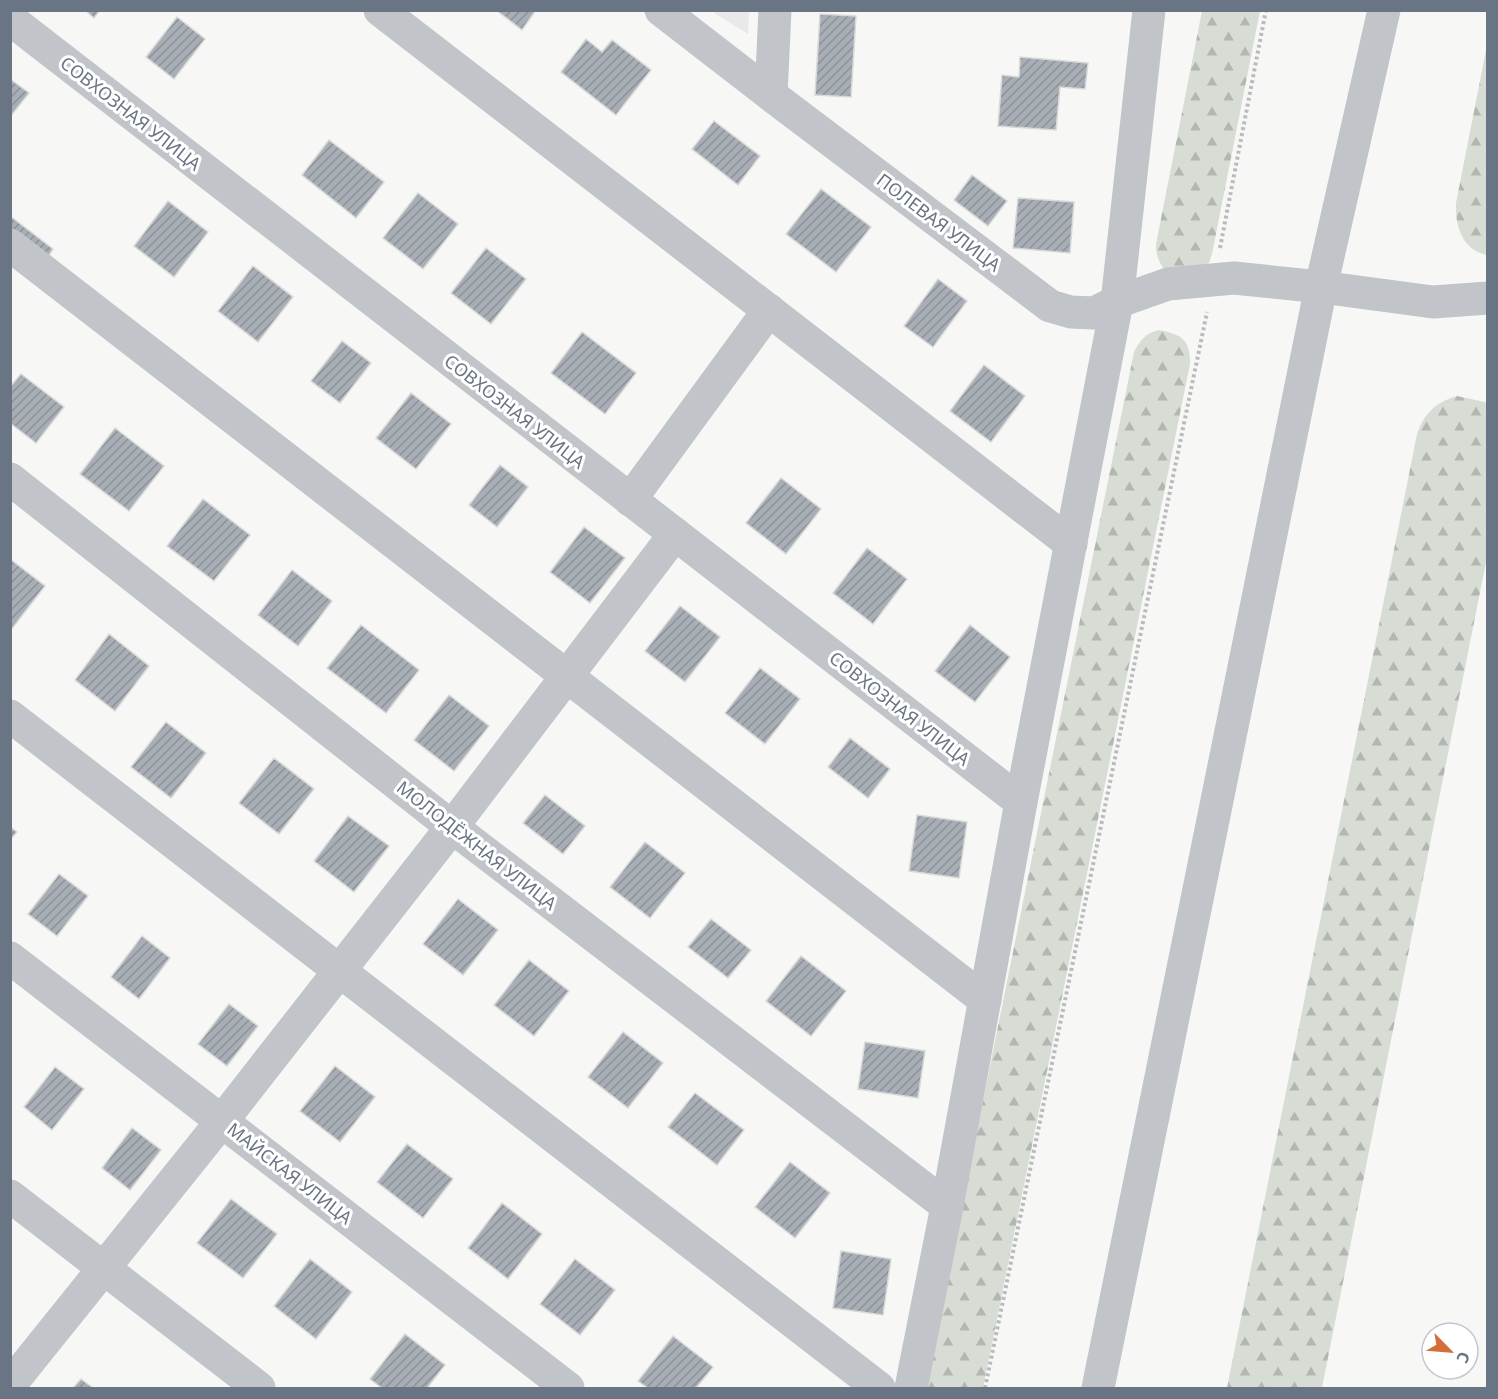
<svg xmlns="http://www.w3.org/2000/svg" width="1498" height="1399" font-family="'Noto Sans',sans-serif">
<defs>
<pattern id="forest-firs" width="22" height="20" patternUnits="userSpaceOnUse" patternTransform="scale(1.5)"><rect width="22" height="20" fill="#d7dcd5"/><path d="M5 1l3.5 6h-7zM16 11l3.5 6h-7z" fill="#b2b7b2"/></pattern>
<pattern id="building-hatch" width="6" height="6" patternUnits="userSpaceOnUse" patternTransform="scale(1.5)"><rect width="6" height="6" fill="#a8aeb5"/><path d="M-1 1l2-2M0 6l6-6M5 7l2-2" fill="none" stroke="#8d9299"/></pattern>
</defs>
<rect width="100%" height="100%" fill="#f7f8f5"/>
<polygon fill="#e8e9e8" points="711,11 749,11 748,34"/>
<g fill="url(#forest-firs)">
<path d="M1202,11H1260L1212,254L1209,262L1204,269H1164C1158,261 1156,254 1156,244Z"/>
<path d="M1487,45V255C1462,250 1455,226 1456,203Z"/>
<path d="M1159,330C1182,335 1190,339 1190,364L983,1388H925L1134,352C1140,340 1146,333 1159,330Z"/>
<path d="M1457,396L1485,402L1487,404V557L1322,1388H1227L1417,434C1425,412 1435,403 1457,396Z"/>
</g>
<g fill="url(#building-hatch)" stroke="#d9d9d8" stroke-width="1.5">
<polygon points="85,10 100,10 94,18"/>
<polygon points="496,10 536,10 522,30"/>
<polygon points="820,14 856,16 851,97 815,95"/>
<polygon points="177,17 205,39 174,79 146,57"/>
<polygon points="586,39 602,52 612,40 651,70 616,115 561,72"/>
<polygon points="1020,57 1088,63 1085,89 1060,87 1056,130 998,126 1002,75 1019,77"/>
<polygon points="10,79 29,93 10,117"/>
<polygon points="714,121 760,156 738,185 692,149"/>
<polygon points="329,140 384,182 356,218 302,175"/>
<polygon points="972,175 1007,201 988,226 954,200"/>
<polygon points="821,189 871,227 836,272 786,234"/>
<polygon points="418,193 458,224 423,269 383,238"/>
<polygon points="1018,198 1074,202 1070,253 1013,248"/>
<polygon points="168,201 208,232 174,277 134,246"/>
<polygon points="10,216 53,249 43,264 10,239"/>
<polygon points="486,248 526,279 491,324 451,293"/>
<polygon points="253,266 293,297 258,342 218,311"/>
<polygon points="938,279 967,301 933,347 904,326"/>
<polygon points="582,332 636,373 605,414 551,373"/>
<polygon points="342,341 371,363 340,403 311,381"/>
<polygon points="984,365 1025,396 991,442 950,411"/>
<polygon points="21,374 64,407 36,443 10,423 10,387"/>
<polygon points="411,393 451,424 416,469 376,438"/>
<polygon points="115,428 164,466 129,511 80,474"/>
<polygon points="500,465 528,487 497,527 469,505"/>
<polygon points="781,478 821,509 786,554 746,523"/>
<polygon points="203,499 250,535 214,581 167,546"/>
<polygon points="584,527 625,558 590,603 550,572"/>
<polygon points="867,548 907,579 873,624 833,593"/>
<polygon points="10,559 45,586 10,631"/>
<polygon points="292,570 332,601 298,646 258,615"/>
<polygon points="680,606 720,637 685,682 645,651"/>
<polygon points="361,625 419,670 386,713 327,668"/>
<polygon points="970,625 1010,657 975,702 935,671"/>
<polygon points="109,634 149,666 115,711 75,680"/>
<polygon points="760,668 800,699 765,744 725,713"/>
<polygon points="449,695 489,726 454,771 414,740"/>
<polygon points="166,722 206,753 171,798 131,767"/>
<polygon points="850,738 890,769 868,798 828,767"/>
<polygon points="274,758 314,789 279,834 239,803"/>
<polygon points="545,795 585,826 563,854 523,823"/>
<polygon points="917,815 967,822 959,878 909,871"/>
<polygon points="348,816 389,846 354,892 314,861"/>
<polygon points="10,827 17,832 10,840"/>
<polygon points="645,842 685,873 650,918 610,887"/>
<polygon points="59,874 88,896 57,936 28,914"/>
<polygon points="458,899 498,930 463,975 423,944"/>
<polygon points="711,919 751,950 728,978 688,947"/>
<polygon points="142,936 170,958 139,999 111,977"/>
<polygon points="801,956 846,991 811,1036 766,1001"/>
<polygon points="529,960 569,991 534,1036 494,1005"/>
<polygon points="229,1004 258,1026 227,1066 198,1044"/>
<polygon points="623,1032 663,1063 628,1108 588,1077"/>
<polygon points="865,1042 925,1051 918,1098 858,1089"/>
<polygon points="335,1066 375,1097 340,1142 300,1111"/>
<polygon points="55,1067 84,1089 52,1130 24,1107"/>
<polygon points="695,1093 744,1130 717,1165 668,1127"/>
<polygon points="132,1128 161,1150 130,1190 102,1168"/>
<polygon points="407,1144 453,1179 423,1218 377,1182"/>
<polygon points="790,1162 830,1193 795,1238 755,1207"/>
<polygon points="231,1199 277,1234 243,1278 197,1243"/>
<polygon points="502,1203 542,1234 508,1279 468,1248"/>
<polygon points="841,1251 891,1259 883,1315 833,1308"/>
<polygon points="310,1259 352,1292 316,1339 274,1306"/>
<polygon points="575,1259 615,1290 580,1335 540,1304"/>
<polygon points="405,1334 445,1365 427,1388 382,1388 370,1379"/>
<polygon points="673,1336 713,1367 696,1388 648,1388 638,1381"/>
<polygon points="81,1379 93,1388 73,1388"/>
</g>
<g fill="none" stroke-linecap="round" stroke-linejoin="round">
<g stroke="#b9bbbe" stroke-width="4" stroke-dasharray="3 3" stroke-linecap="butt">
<polyline points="1220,248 1266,10"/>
<polyline points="985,1388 1207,312"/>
</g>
<g stroke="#c1c4c8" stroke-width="33">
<polyline points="380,10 1071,544"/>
<polyline points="661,10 771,95 1050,306 1071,312 1094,313 1117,302 1168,284 1234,278 1321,287 1433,302 1488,298"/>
<polyline points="10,19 1021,802"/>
<polyline points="771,95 775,10"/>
<polyline points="10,245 985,1000"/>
<polyline points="10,479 452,827 947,1206"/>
<polyline points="630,500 769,310"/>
<polyline points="10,716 879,1388"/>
<polyline points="10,958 568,1388"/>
<polyline points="10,1196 259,1388"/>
<polyline points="10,1385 222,1121 452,827 675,534"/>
<polyline points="911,1388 947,1206 1021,802 1117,302 1149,10"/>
<polyline points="1098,1388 1321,287 1384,10"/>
</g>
</g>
<g text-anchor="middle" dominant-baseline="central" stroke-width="6" stroke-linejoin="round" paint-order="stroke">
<g font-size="18" fill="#697584" stroke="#fff">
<text transform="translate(131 113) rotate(38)">СОВХОЗНАЯ УЛИЦА</text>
<text transform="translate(939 222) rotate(37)">ПОЛЕВАЯ УЛИЦА</text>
<text transform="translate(515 411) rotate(38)">СОВХОЗНАЯ УЛИЦА</text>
<text transform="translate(900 708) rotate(38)">СОВХОЗНАЯ УЛИЦА</text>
<text transform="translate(477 845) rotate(38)">МОЛОДЁЖНАЯ УЛИЦА</text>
<text transform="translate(290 1173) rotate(38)">МАЙСКАЯ УЛИЦА</text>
</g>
</g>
<rect width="1498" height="1399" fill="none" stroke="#697584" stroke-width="24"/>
<g transform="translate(1450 1351) rotate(115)"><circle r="28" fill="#ffffff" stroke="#c3c8ce" stroke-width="1.5"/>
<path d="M0-4.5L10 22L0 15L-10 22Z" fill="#d46e39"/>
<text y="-9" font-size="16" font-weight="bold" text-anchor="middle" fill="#697584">С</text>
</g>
</svg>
